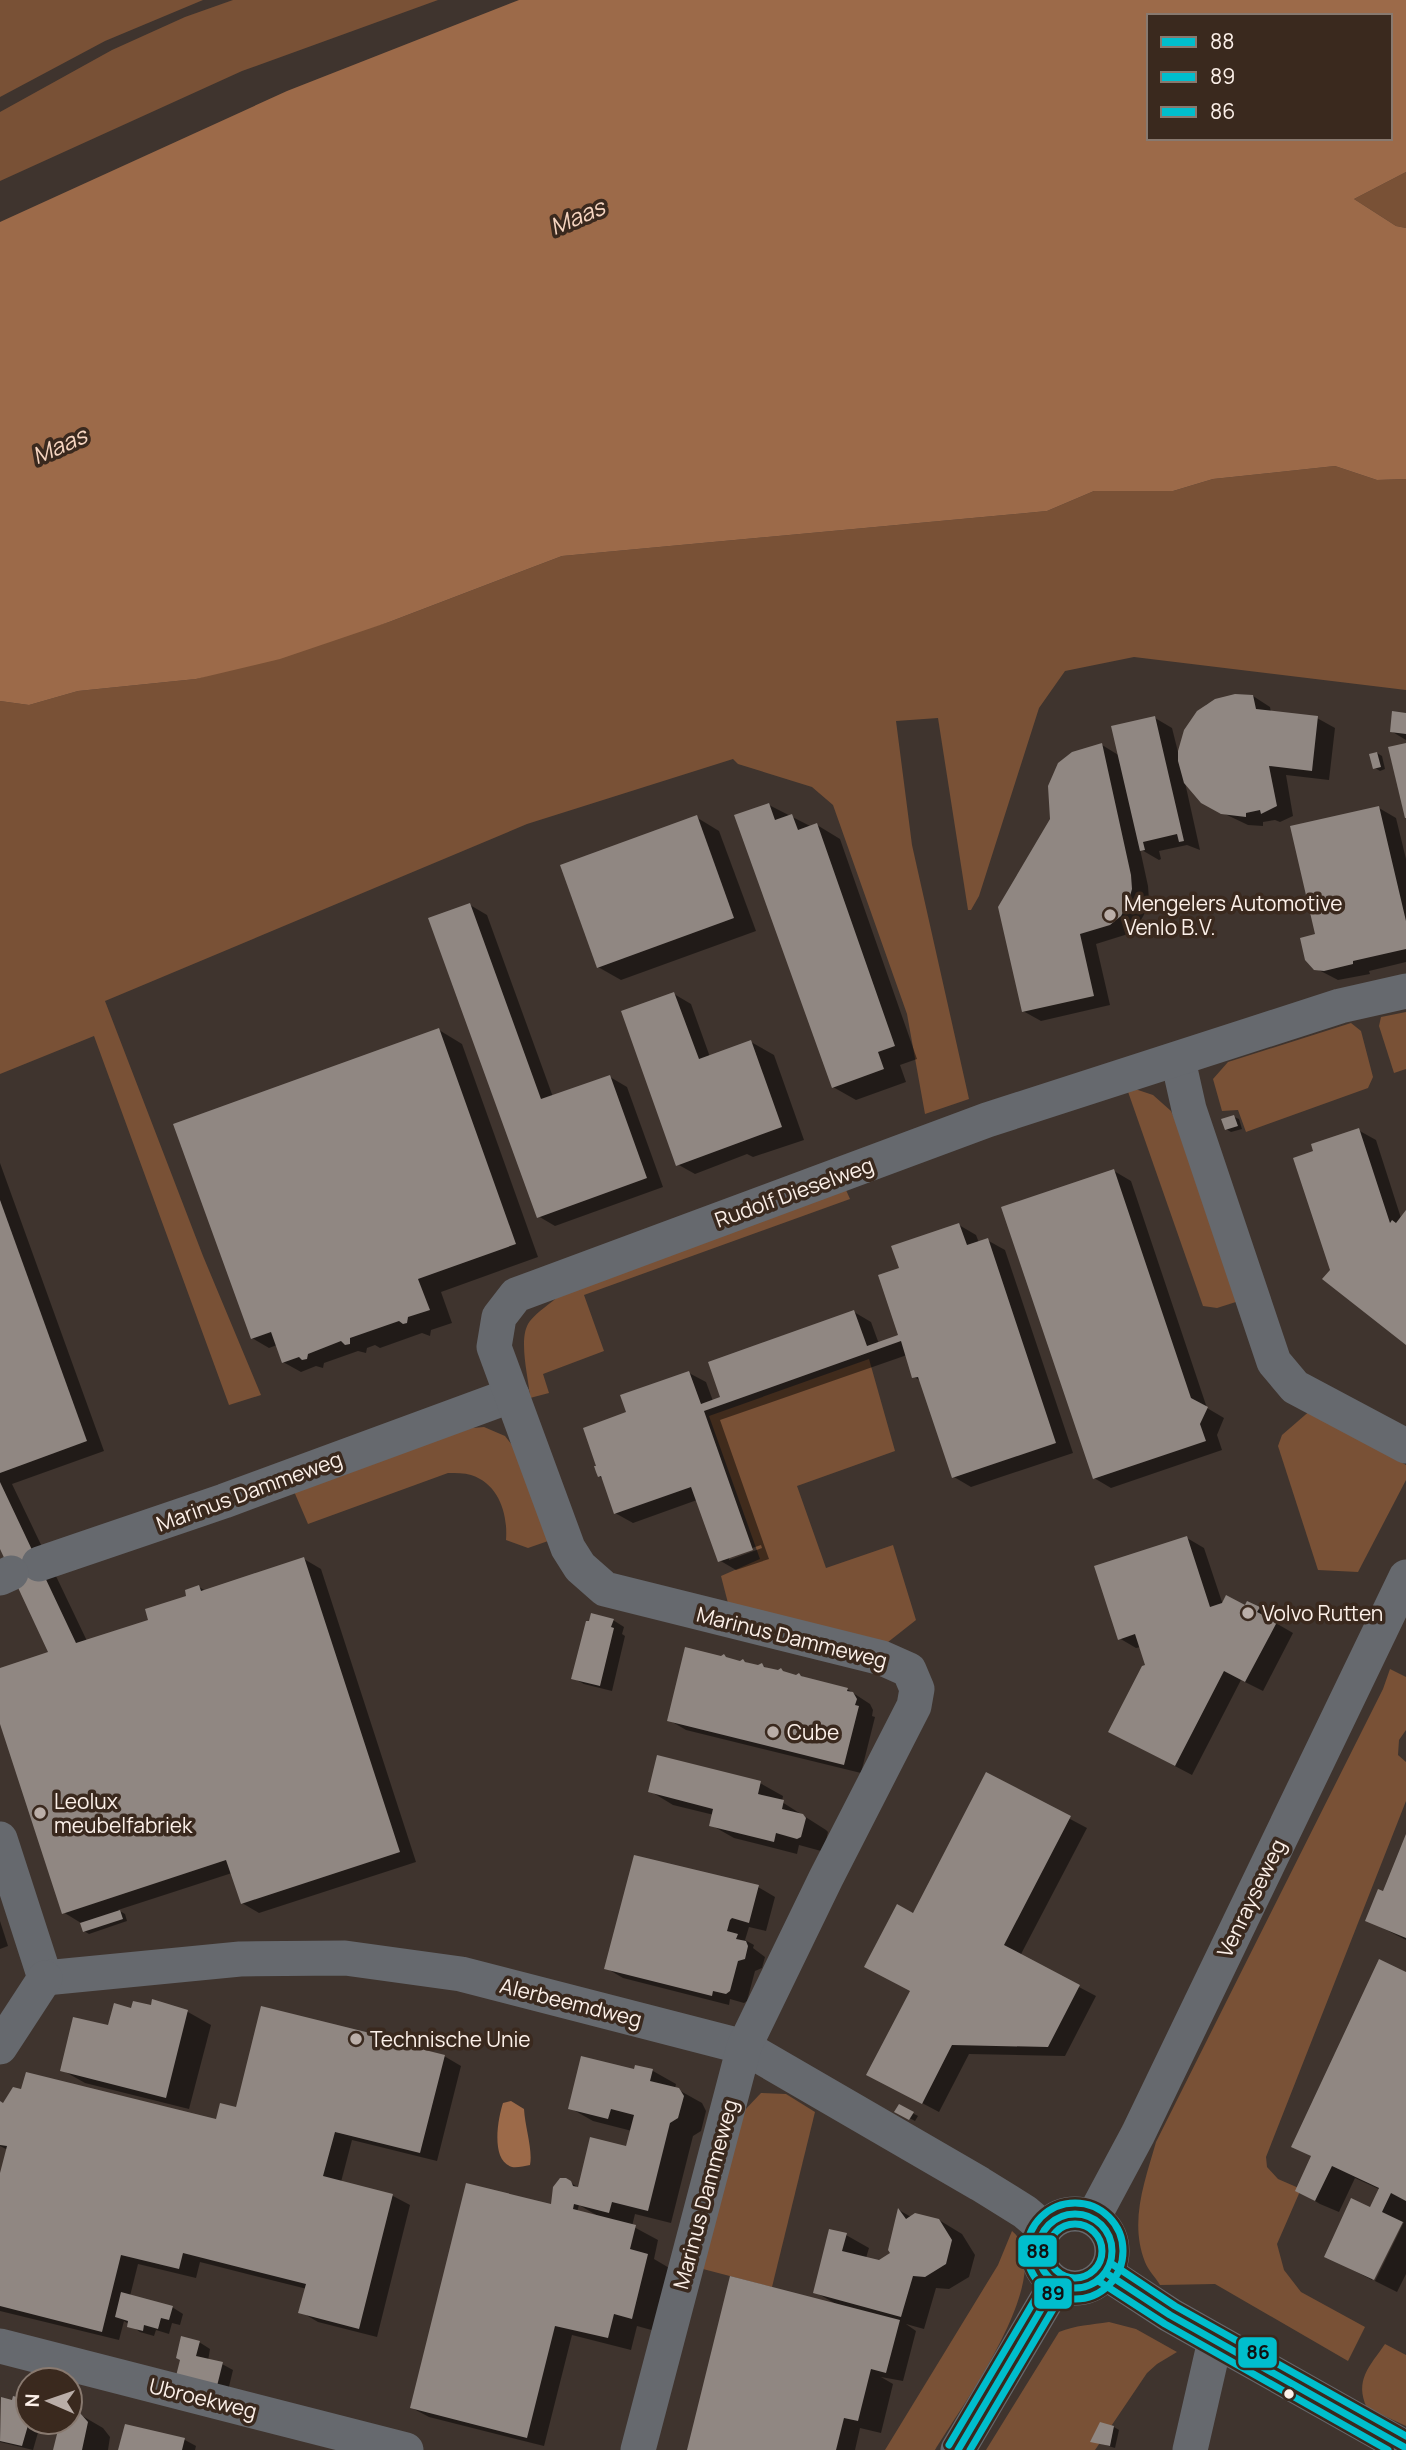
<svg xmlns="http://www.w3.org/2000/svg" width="1406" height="2450" font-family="Manrope,sans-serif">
<rect width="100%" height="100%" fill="#3f342e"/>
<g fill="#795136">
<polygon points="0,0 203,0 105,41 0,97"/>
<polygon points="233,0 438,0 242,71 0,181 0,112 112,50 185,17"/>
<polygon points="1406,172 1406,228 1396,226 1354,199"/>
<polygon points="1335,466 1377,480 1406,479 1406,690 1134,657 1065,671 1039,708 979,896 971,910 968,910 938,718 896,721 912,845 969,1099 925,1114 907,1014 833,805 812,787 738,764 733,759 527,824 105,1001 203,1256 261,1395 229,1405 94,1036 0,1074 0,701 29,705 78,691 196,679 389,622 562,556 1047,511 1094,491 1173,491 1213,479"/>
<polygon points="1406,1012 1406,1069 1394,1073 1379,1026 1381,1017"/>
<polygon points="1351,1023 1361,1031 1373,1077 1368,1088 1246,1132 1238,1110 1222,1111 1213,1079 1228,1062"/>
<polygon points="1126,1086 1153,1095 1171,1111 1184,1139 1239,1301 1217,1308 1203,1306"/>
<path d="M846,1190L850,1199L584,1295L604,1351L543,1374L549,1393L530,1398C529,1378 517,1337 530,1321C538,1311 550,1304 560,1295Z"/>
<polygon points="869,1359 895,1451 797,1486 826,1568 893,1545 916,1620 883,1646 729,1607 721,1576 760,1559 709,1416"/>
<polygon points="1312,1409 1406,1465 1406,1480 1358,1572 1318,1570 1278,1446 1282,1435"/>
<path d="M484,1427L505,1436L519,1454L551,1540L528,1548L506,1540C508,1514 499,1484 471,1475C464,1473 456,1473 448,1473L308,1524L293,1489L461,1429Z"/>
<path d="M1390,1669L1406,1677V1730L1399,1740L1398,1755L1406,1762V1801L1266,2157L1267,2167L1278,2179L1301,2189L1277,2244L1284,2270L1301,2292L1365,2327L1348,2361L1215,2284L1160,2285C1156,2278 1148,2270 1145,2262C1129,2221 1145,2181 1156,2142L1383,1689Z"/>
<polygon points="761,2093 786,2094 815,2112 772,2287 703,2269 742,2113"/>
<path d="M1012,2231C1061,2272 959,2410 935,2450H885L998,2265Z"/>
<path d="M1109,2322L1136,2329L1177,2352L1157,2364L1147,2373L1095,2450H986L1059,2332C1076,2325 1091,2325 1109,2322Z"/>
<path d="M1385,2344L1406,2355V2426L1367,2408C1354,2380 1370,2366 1385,2344Z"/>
</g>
<g fill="#9c6a49" fill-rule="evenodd">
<path d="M519,0H1406V172L1354,199L1396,226L1406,228V479L1377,480L1335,466L1213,479L1173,491H1094L1047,511L562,556L389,622L280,659L196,679L78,691L29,705L0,701V222L287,91ZM1149,16H1390V138H1149Z"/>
<path d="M511,2101L524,2109C525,2127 533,2150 530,2165C524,2166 517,2168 512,2167C490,2161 498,2118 503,2103Z"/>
</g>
<g fill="#0007" fill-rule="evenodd">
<polygon points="1253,696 1270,707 1271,713 1317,718 1335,728 1329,780 1286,775 1293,816 1280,822 1275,820 1263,822 1263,826 1248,825 1208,806 1184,778 1200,850 1187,845 1159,851 1161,859 1159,860 1140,849 1148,886 1149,900 1145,913 1138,925 1128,934 1096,944 1110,1005 1041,1021 1023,1011 1102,745 1120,756 1155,718 1172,728 1179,756 1191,720 1207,704 1225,698"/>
<polygon points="1406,715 1406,740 1391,731"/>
<polygon points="1377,753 1382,756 1385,769 1380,771 1375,768"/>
<polygon points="769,805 812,827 817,825 840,839 917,1059 900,1065 906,1082 856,1100 833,1087"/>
<polygon points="1379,808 1396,818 1406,859 1406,962 1369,971 1370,974 1338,980 1313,967 1317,936"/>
<polygon points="696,817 719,831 756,931 621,980 598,967"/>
<polygon points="470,905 487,915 553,1097 610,1077 627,1087 663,1187 555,1226 538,1216"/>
<polygon points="674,994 691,1004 710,1057 751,1042 774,1055 804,1140 753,1157 747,1154 695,1174 677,1164"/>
<polygon points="439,1030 462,1044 538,1257 441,1292 452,1323 431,1330 430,1336 422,1333 380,1348 375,1345 367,1348 366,1353 358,1351 324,1363 323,1368 316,1366 301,1372 283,1362 277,1345 269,1348 252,1338"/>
<polygon points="1234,1117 1239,1119 1242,1129 1231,1132 1226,1129"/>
<polygon points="1358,1130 1376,1140 1401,1218 1406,1212 1406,1343 1332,1270 1315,1152"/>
<polygon points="0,1163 104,1451 12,1484 87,1641 150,1621 188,1597 199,1587 206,1591 304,1559 321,1569 416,1862 259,1913 242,1903 232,1873 118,1910 125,1914 127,1921 89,1934 84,1931 81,1923 63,1912 0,1718 0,1670 51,1653 0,1545"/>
<polygon points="1114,1171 1131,1181 1207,1408 1224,1418 1217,1435 1222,1450 1111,1488 1094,1478"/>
<path d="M959,1225L976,1235L979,1243L987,1240L1005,1250L1073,1453L971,1487L954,1477L921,1381L914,1377L907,1355L720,1420L769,1559L736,1570L719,1560L697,1500L633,1523L615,1513L603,1479L599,1476L628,1413L689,1373L706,1382L713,1401L722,1398L854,1312L871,1322L879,1344L901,1336V1269ZM761,1545L762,1548L729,1560V1556Z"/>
<polygon points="1187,1538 1204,1548 1223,1605 1245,1608 1248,1603 1276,1619 1274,1622 1293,1633 1263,1691 1241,1680 1192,1775 1127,1741 1147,1666 1141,1647 1136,1648 1119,1638"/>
<polygon points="613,1620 624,1627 622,1634 625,1636 612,1691 584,1684 573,1678"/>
<polygon points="732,1661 740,1662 743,1661 751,1665 762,1665 769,1670 796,1677 799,1675 808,1679 847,1689 870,1704 873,1710 872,1716 875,1717 861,1773 686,1730 669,1720"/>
<polygon points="987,1775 1087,1828 1020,1956 1096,1996 1065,2056 969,2054 939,2112 886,2084 912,1991 914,1915"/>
<polygon points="760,1783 783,1796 782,1802 826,1830 828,1832 824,1850 821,1851 799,1845 797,1854 734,1838 711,1825 714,1815 673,1805 650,1791"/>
<polygon points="1406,1838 1406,1940 1367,1920 1384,1893"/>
<polygon points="758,1887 775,1897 766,1931 749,1927 745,1940 754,1945 753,1948 765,1957 762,1968 755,1971 747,2001 744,2003 730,1999 729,2005 623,1978 606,1968"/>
<polygon points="0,1921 8,1946 0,1949"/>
<polygon points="1406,1974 1406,2274 1397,2292 1375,2281 1404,2222 1401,2222 1372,2280 1326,2256 1371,2209 1381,2190 1355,2178 1339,2212 1320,2204 1297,2190 1313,2157 1293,2146"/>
<polygon points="133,2010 188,2012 211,2025 189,2109 85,2083 62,2070"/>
<polygon points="377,2037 386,2042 444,2056 461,2066 437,2161 352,2140 341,2182 393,2196 410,2205 377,2337 318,2322 301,2312 307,2289 200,2262 196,2278 138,2264 130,2296 172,2307 183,2314 180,2325 172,2323 169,2334 156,2330 154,2336 140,2332 124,2321 119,2340 0,2311 0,2180 8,2150 0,2146 0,2104 217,2122"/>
<path d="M636,2067L653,2071L676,2084L675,2088L702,2103L706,2111L701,2131L693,2136L671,2223L635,2214L632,2226L658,2240L654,2259L671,2269L655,2331L637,2326L631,2350L572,2335L544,2446L429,2417L412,2408L559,2208L566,2180L576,2186L579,2192L627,2148L632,2131L593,2121L570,2108L635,2071ZM579,2205L598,2216L577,2212Z"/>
<polygon points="899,2106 918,2116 915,2121 896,2111"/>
<polygon points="899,2210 911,2217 939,2220 962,2234 975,2255 969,2277 949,2289 936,2288 924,2329 906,2324 916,2331 903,2381 881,2377 893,2384 881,2433 860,2428 855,2450 689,2450 836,2304 815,2292 846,2235 869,2248 866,2258 879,2262 892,2254"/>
<polygon points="199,2342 210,2349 208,2361 222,2364 233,2370 226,2399 182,2360"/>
<polygon points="2,2399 28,2422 41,2422 33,2450 0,2442"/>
<polygon points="70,2414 79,2414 103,2428 110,2437 108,2450 54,2450 62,2422 70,2422"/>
<polygon points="126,2426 185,2440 196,2446 195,2450 120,2450"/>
<polygon points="1114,2427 1119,2430 1115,2448 1092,2441"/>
</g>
<g fill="#908782">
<polygon points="1235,694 1253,695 1256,709 1318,716 1312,771 1269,766 1277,806 1261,814 1260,810 1246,813 1246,817 1221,814 1201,803 1184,783 1178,761 1178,751 1184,730 1197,711 1215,699"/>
<polygon points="1392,711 1406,713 1406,734 1390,732"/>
<polygon points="1155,716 1184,841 1179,842 1177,834 1143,842 1145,850 1140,851 1111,726"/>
<polygon points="1102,743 1131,875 1132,889 1128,903 1121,916 1110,925 1080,934 1094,996 1022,1012 998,907 1050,819 1048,786 1058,763 1072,752"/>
<polygon points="1406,743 1406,818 1405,818 1388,747"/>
<polygon points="1377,752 1381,767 1373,769 1369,754"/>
<polygon points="769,803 775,820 792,814 798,830 817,823 895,1046 878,1052 884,1069 832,1088 734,815"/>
<polygon points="1379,806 1406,921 1406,949 1353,961 1353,964 1324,971 1314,970 1305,960 1300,938 1315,934 1290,826"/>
<polygon points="697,815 734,918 597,968 560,865"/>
<polygon points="470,903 541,1099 610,1075 647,1178 537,1218 428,918"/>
<polygon points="674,992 699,1059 751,1040 782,1127 676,1166 621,1011"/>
<polygon points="439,1028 516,1244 418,1279 430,1310 408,1317 407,1323 403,1324 399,1321 350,1338 350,1344 345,1345 341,1341 308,1354 307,1359 302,1360 299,1357 282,1363 271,1332 251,1339 173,1124"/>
<polygon points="1234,1115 1238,1126 1225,1130 1221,1119"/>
<polygon points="1359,1128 1390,1223 1392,1220 1396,1223 1406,1210 1406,1345 1322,1279 1330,1270 1293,1158 1313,1151 1311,1144"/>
<polygon points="1114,1169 1191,1398 1208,1407 1200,1424 1206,1441 1093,1479 1001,1207"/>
<polygon points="0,1200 87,1441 0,1473"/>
<polygon points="959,1223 967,1245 988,1238 1056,1443 952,1478 918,1377 912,1378 901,1341 704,1411 753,1550 718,1562 691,1487 614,1514 601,1476 598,1477 596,1472 594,1466 596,1466 583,1428 626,1412 620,1395 689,1371 701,1404 720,1397 708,1362 854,1310 867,1346 898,1335 878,1275 899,1268 891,1246"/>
<polygon points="0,1482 76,1643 148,1620 145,1609 186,1596 185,1590 199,1585 201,1591 304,1557 400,1852 241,1904 226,1860 62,1914 0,1724 0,1668 48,1652 0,1549"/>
<polygon points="1187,1536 1210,1607 1222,1603 1226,1595 1245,1605 1247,1601 1260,1607 1257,1612 1277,1622 1245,1682 1224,1671 1175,1766 1108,1732 1142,1666 1145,1665 1135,1634 1118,1640 1094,1566"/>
<polygon points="591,1613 614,1619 611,1627 614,1628 600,1686 571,1679 586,1621 589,1621"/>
<polygon points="685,1647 721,1656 724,1654 726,1657 740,1661 743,1659 745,1662 758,1665 762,1663 764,1667 778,1670 781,1668 783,1671 796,1675 799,1673 801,1676 848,1688 847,1691 853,1692 857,1699 855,1705 859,1706 844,1765 667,1721"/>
<polygon points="657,1755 761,1781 758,1794 784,1800 782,1809 803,1814 806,1818 801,1837 797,1839 776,1833 774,1842 709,1826 713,1809 648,1792"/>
<polygon points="986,1772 1071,1816 1004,1945 1080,1985 1048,2047 952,2045 922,2104 866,2075 910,1991 864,1967 897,1904 913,1913"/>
<polygon points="1406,1834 1406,1938 1365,1921 1378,1889 1383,1891"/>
<polygon points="634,1855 759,1885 749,1923 732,1918 730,1920 727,1931 738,1934 736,1939 746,1941 748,1946 745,1959 738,1961 730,1991 726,1994 713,1991 712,1996 604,1969"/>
<polygon points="120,1910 123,1919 83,1932 80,1923"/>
<polygon points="1379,1959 1406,1972 1406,2201 1391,2193 1382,2212 1403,2222 1374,2280 1324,2257 1351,2198 1370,2207 1379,2188 1332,2166 1315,2201 1295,2191 1311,2156 1291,2147"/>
<polygon points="152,1999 188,2010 166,2098 60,2071 73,2017 108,2025 114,2003 131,2008 133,2001 151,2005"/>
<polygon points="261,2006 378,2035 377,2038 445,2055 420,2153 335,2132 323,2176 393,2194 359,2329 298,2313 306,2284 183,2253 179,2269 121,2255 102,2332 0,2306 0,2173 7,2146 0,2145 0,2101 3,2103 13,2087 21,2089 26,2072 216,2119 220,2103 236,2107"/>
<polygon points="581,2056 634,2069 635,2065 653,2069 650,2081 679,2088 684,2096 678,2118 670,2123 648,2211 612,2202 609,2213 574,2204 573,2209 636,2225 630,2249 648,2254 632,2319 614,2314 608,2338 555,2326 527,2438 410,2408 466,2183 551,2204 553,2187 560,2178 566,2178 571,2181 573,2186 578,2187 590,2137 626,2146 634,2115 611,2109 608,2119 568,2109"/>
<polygon points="899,2104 914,2112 909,2120 894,2112"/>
<polygon points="898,2208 906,2219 915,2213 939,2219 952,2240 946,2264 925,2277 913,2276 901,2317 813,2293 829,2229 847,2233 842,2251 879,2260 890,2253 888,2250"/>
<polygon points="730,2276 900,2320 886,2373 871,2369 858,2421 844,2418 836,2450 687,2450"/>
<polygon points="121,2292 173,2306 169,2320 161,2318 158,2329 144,2325 143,2331 127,2327 128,2321 115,2317"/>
<polygon points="181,2336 200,2341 196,2356 223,2362 215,2394 174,2384 180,2360 176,2358"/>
<polygon points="13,2396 28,2400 29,2422 22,2446 0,2441 1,2397 12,2400"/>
<polygon points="74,2411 80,2413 88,2422 82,2450 53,2450 60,2422 70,2422 70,2412"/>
<polygon points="1100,2422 1114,2426 1110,2446 1090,2442"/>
<polygon points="125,2424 185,2438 182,2450 118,2450"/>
</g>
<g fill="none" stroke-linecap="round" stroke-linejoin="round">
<g stroke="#66696e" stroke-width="35">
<polyline points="1178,1060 1189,1109 1274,1362 1295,1387 1406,1446"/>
<polyline points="39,1564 224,1501 512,1395"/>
<polyline points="0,1578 11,1573"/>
<polyline points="0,1839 45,1978"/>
<polyline points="45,1978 240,1959 345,1958 461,1974 744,2047 980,2184 1025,2212 1045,2229"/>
<polyline points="0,2047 45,1978"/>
<circle cx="1075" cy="2251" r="37"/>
<polyline points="1093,2218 1138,2134 1406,1577"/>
<polyline points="1106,2273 1170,2315 1406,2448"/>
<polyline points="0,2346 406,2450"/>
<polyline points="638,2450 744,2047 826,1878 914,1706 917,1689 909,1670 882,1658 605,1589 580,1567 568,1548 494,1347 499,1317 516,1295 987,1120 1340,1006 1406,991"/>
<polyline points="958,2450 1056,2284"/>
<polyline points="1190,2450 1215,2341"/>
</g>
<defs>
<g id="bus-1">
<circle cx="1075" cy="2251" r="37"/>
<polyline points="1106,2273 1170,2315 1406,2448"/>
<polyline points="958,2450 1056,2284"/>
</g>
<g id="bus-2">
<circle cx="1075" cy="2251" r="48"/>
<polyline points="1100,2282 1165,2324 1388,2450"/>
<polyline points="970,2450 1065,2289"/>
</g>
<g id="bus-3">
<circle cx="1075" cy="2251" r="27"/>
<polyline points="1112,2264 1175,2306 1406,2436"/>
<polyline points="949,2445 1047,2279"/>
</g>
</defs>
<use href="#bus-1" stroke="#3a291e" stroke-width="12"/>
<use href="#bus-2" stroke="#3a291e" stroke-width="12"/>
<use href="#bus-3" stroke="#3a291e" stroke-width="12"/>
<use href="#bus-1" stroke="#00becd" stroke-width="7"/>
<use href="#bus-2" stroke="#00becd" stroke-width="7"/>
<use href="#bus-3" stroke="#00becd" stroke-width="7"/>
</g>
<g fill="#baaea8" stroke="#3a291e" stroke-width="2.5">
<circle cx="1110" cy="915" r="7"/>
<circle cx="1248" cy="1613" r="7"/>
<circle cx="773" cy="1732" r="7"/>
<circle cx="40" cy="1813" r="7"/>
<circle cx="356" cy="2039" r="7"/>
</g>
<circle fill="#fcf0e9" stroke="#3a291e" stroke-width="2.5" cx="1289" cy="2394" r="6"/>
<g text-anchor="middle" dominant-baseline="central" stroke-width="7" stroke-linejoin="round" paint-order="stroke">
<g font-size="21" fill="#fcf0e9" stroke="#3a291e" text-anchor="start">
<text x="1124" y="903">Mengelers Automotive<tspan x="1124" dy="24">Venlo B.V.</tspan></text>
<text x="1262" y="1613">Volvo Rutten</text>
<text x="787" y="1732">Cube</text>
<text x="54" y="1801">Leolux<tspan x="54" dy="24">meubelfabriek</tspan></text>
<text x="370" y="2039">Technische Unie</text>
</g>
<g font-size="21" fill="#fcf0e9" stroke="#3a291e">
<text transform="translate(794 1192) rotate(-20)">Rudolf Dieselweg</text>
<text transform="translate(249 1491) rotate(-20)">Marinus Dammeweg</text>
<text transform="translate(792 1637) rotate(14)">Marinus Dammeweg</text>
<text transform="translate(1251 1898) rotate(-64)">Venrayseweg</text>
<text transform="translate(571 2002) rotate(14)">Alerbeemdweg</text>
<text transform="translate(705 2194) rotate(-75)">Marinus Dammeweg</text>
<text transform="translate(203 2398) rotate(14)">Ubroekweg</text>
</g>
<g font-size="23" font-style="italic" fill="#f6d5c1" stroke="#3a291e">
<text transform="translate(577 216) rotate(-23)">Maas</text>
<text transform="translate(59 445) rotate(-24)">Maas</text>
</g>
</g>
<g stroke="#3a291e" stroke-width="2.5">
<rect x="1017" y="2234" width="41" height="34" rx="7" fill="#00becd"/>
<rect x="1033" y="2277" width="40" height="33" rx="7" fill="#00becd"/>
<rect x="1237" y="2336" width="41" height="33" rx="7" fill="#00becd"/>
</g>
<g font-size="19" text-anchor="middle" font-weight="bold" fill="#111">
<text x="1038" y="2258">88</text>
<text x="1053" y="2300">89</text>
<text x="1258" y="2359">86</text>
</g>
<rect x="1147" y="14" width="245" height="126" fill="#3a291e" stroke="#88796f" stroke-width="2"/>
<rect x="1161" y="37" width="35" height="10" fill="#00becd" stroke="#88796f" stroke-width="2"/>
<text x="1210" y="49" font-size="21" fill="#fcf0e9">88</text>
<rect x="1161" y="72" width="35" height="10" fill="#00becd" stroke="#88796f" stroke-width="2"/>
<text x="1210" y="84" font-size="21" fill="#fcf0e9">89</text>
<rect x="1161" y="107" width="35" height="10" fill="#00becd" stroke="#88796f" stroke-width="2"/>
<text x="1210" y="119" font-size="21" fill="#fcf0e9">86</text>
<g transform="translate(49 2401) rotate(272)"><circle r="33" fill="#3a291e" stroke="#88796f" stroke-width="2"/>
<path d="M0-5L12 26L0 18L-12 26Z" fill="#baaea8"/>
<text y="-10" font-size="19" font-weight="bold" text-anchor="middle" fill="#fcf0e9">N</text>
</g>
</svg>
